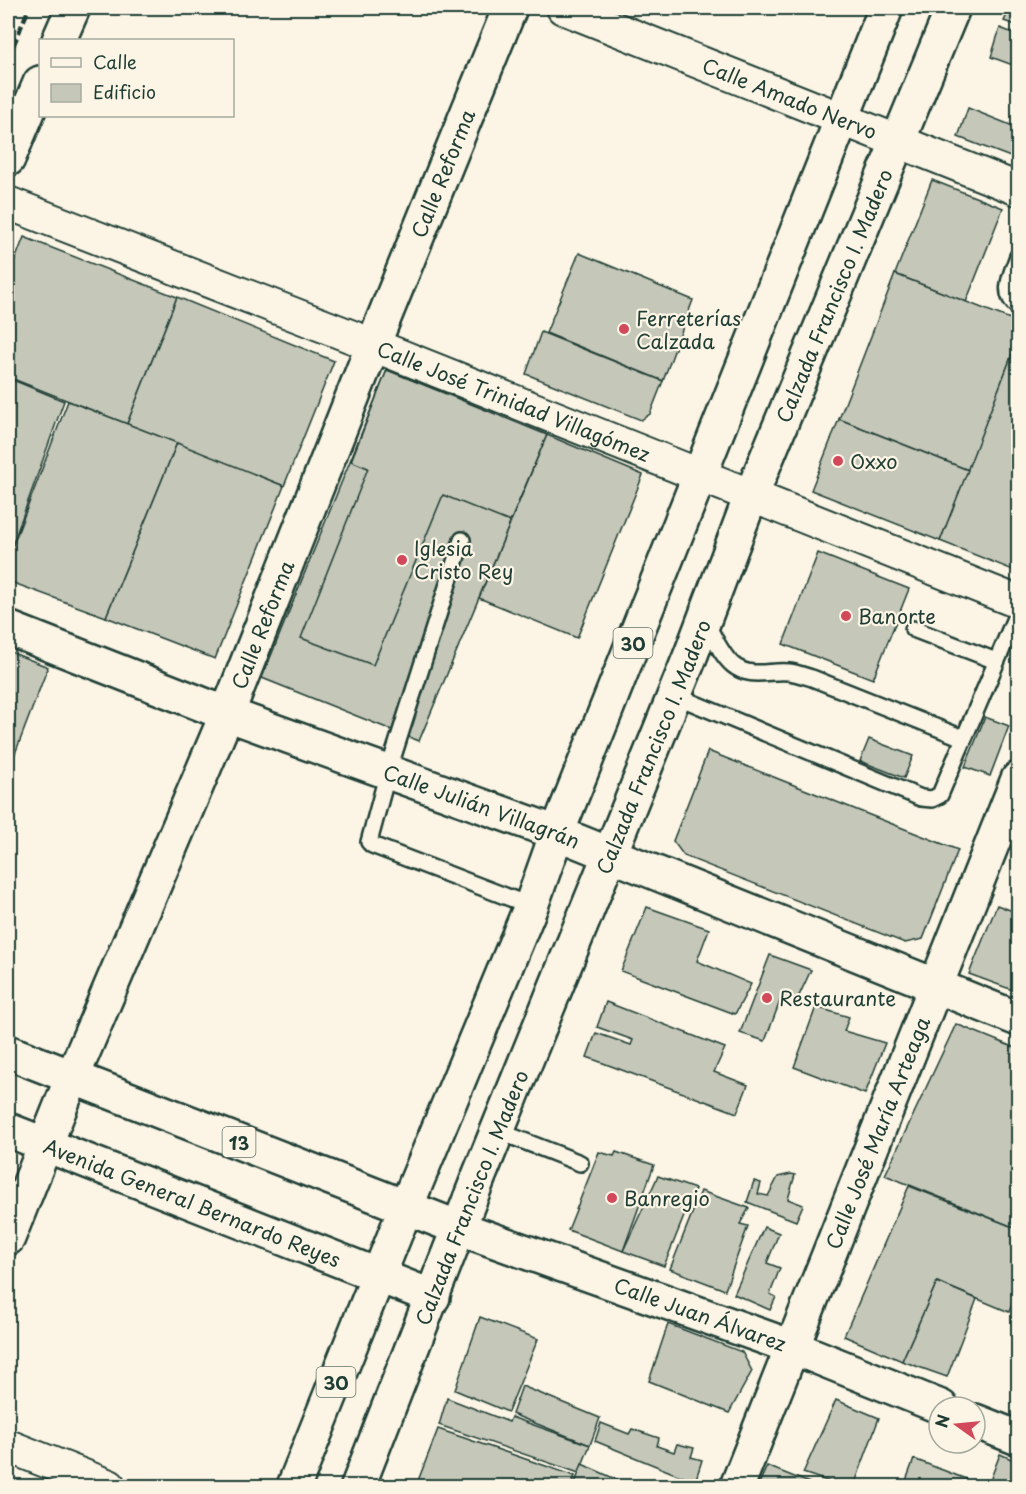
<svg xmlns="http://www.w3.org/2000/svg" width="1026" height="1494" font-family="'Playpen Sans',sans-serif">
<rect width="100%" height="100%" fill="#fcf5e5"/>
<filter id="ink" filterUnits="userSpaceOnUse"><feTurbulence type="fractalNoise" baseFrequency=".0167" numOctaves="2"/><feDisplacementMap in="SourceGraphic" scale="12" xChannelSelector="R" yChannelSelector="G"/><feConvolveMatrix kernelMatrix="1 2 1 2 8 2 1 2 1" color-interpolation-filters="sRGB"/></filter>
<g filter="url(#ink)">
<g fill="#c5c7b9" stroke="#1f3d34" stroke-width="1.5">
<polygon points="1010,8 1018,8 1018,26 1004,21"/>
<polygon points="1000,28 1018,35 1018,67 991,57"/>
<polygon points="968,108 1018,128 1018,143 1013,158 958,137"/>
<polygon points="932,180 1003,208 966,302 895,274"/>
<polygon points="24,237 177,297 127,424 8,377 8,278"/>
<polygon points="579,253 693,300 663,381 546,333"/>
<polygon points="895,274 1018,322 1018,339 968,470 839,419"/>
<polygon points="177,297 334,361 284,486 127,424"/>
<polygon points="541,332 663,381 650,414 641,420 526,374"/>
<polygon points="1018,339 1018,572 940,541"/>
<polygon points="387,370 547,435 419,741 262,678"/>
<polygon points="387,370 547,435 510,522 443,495 373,665 301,638 368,468 351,461"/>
<polygon points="8,378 64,401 8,557"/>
<polygon points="68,401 177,443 106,617 8,581 8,558"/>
<polygon points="839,419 968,470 940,541 811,490"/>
<polygon points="547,435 643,475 577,638 479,598"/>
<polygon points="177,443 284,486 215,659 106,617"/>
<polygon points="818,553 909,589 873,679 783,644"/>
<polygon points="8,651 48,667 8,772"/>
<polygon points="985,717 1009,726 990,776 965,767"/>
<polygon points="869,739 913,756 904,778 860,761"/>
<polygon points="708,751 958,850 923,939 905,943 684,856 673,841"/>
<polygon points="997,905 1018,913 1018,992 969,974"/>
<polygon points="647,907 709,929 697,961 751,984 735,1014 621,971"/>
<polygon points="770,955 811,970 797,1000 782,996 765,1041 740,1033"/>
<polygon points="606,1002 725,1048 714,1072 748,1085 737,1113 587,1057 596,1033 631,1045 633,1040 597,1027"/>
<polygon points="816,1007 849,1017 844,1031 885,1043 865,1094 794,1067"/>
<polygon points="956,1024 1018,1049 1018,1229 885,1175"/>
<polygon points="599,1152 614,1156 616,1152 654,1165 623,1251 568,1230"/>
<polygon points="791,1174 795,1175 788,1199 803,1205 796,1221 747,1202 754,1181 761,1183 758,1194 768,1196 778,1177"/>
<polygon points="658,1176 695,1189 664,1266 623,1251"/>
<polygon points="909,1186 1018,1229 1018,1289 1009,1312 937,1282 902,1361 844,1336"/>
<polygon points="701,1191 749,1208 740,1224 748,1226 725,1290 670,1269"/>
<polygon points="764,1227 779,1233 767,1263 780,1268 770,1294 776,1297 770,1310 734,1294"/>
<polygon points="937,1282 977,1299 947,1377 902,1361"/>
<polygon points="480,1317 538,1339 508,1412 455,1390"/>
<polygon points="668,1324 742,1352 752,1371 729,1413 649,1381"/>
<polygon points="522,1386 600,1418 590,1445 512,1414"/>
<polygon points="447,1398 509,1422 511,1417 590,1445 579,1473 439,1425"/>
<polygon points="836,1400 879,1418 854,1486 842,1486 803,1473"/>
<polygon points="601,1423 629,1434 632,1429 659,1438 657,1446 674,1452 677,1444 694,1448 691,1457 702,1460 695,1482 595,1441"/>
<polygon points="438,1429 575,1476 571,1486 416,1486"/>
<polygon points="1000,1454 1018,1462 1018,1486 988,1486"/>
<polygon points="914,1459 966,1479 963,1486 904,1486"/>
<polygon points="582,1464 631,1486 574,1486"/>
<polygon points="767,1466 817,1486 758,1486"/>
</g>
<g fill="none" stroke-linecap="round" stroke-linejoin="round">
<defs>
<g id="service">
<path d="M1018,256C1012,274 1000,293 1018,307"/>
<polyline points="462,540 388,772 369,842 372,845 531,906"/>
<path d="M705,621C713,635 721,655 733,665C750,679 769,670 789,672C797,673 805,676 812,678L963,738"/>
<polyline points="913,629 996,661"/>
<polyline points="674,695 921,798 932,799 940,795 1018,611"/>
<polyline points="498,1131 580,1163"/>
</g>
<g id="minor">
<path id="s1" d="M563,8L1018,189"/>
<path id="s2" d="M8,203L373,345L1018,602"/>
<polyline points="8,1446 109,1486"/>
</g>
<g id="tertiary">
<path id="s3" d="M8,628L227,714L557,833L1018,1019"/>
<path id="s4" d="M459,1228L792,1347L941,1407"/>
<path id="s5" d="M8,1238L72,1078L227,714L373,345L510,8"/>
<polyline points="975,1421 1018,1438"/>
<path id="s6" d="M737,1486L1018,779"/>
</g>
<g id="primary">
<polyline points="59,40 73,8"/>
<polyline points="8,159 40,83"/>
<polyline points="8,1052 459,1228"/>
<path id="s7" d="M8,1130L433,1297"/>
<polyline points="294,1486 406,1207 531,906 557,833 886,8"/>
<path id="s8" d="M358,1486L479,1176L690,657L751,496L953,8"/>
</g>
</defs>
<use href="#service" stroke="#1f3d34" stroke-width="20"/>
<use href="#minor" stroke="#1f3d34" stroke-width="36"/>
<use href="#tertiary" stroke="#1f3d34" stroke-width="38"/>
<use href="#primary" stroke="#1f3d34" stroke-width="38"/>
<use href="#service" stroke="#fcf5e5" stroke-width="15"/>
<use href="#minor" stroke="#fcf5e5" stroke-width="32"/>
<use href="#tertiary" stroke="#fcf5e5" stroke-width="33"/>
<use href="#primary" stroke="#fcf5e5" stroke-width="33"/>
<g stroke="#1f3d34" stroke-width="4.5" stroke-dasharray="9 4.5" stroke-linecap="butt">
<polyline points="8,24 15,8"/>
<polyline points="8,58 29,8"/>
</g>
</g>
</g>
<g fill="#d1495b" stroke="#fcf5e5" stroke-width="2">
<circle cx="624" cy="329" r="6"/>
<circle cx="838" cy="461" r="6"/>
<circle cx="402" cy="560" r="6"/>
<circle cx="846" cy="616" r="6"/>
<circle cx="767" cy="998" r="6"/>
<circle cx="612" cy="1198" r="6"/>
</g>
<g text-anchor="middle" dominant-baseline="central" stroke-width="4.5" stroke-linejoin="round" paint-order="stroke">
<g fill="#fcf5e5" stroke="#617469" stroke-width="1.5">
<rect x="613.5" y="628" width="39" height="30" rx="4.5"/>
<rect x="222.5" y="1127" width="33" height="30" rx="4.5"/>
<rect x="316.5" y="1367" width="39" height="30" rx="4.5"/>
</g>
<g font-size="18" font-weight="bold" fill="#1f3d34">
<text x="633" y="643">30</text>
<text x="239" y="1142">13</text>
<text x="336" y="1382">30</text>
</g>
<g font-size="20" fill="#1f3d34" stroke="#fcf5e5">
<text stroke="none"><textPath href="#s1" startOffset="244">Calle Amado Nervo</textPath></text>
<text stroke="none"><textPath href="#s5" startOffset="1150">Calle Reforma</textPath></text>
<text stroke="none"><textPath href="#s8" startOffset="1282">Calzada Francisco I. Madero</textPath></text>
<text stroke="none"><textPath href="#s2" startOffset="543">Calle José Trinidad Villagómez</textPath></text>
<text stroke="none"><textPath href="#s5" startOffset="664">Calle Reforma</textPath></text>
<text stroke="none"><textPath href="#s8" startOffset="796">Calzada Francisco I. Madero</textPath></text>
<text stroke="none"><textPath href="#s3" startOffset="506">Calle Julián Villagrán</textPath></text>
<text stroke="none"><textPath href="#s6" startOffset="380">Calle José María Arteaga</textPath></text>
<text stroke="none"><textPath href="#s8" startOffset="310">Calzada Francisco I. Madero</textPath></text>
<text stroke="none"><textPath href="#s7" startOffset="198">Avenida General Bernardo Reyes</textPath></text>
<text stroke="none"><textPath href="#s4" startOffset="256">Calle Juan Álvarez</textPath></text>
</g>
<g font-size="20" fill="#1f3d34" stroke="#fcf5e5" text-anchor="start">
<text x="636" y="318">Ferreterías<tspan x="636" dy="23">Calzada</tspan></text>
<text x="850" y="461">Oxxo</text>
<text x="414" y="548">Iglesia<tspan x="414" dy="23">Cristo Rey</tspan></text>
<text x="858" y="616">Banorte</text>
<text x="779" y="998">Restaurante</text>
<text x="624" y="1198">Banregio</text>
</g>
</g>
<rect width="1026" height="1494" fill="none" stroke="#fcf5e5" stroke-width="30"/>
<rect x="15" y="15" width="996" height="1464" fill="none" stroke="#1f3d34" stroke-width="2" filter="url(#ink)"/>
<rect x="39" y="39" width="195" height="78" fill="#fcf5e5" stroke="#a4ab9e" stroke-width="1.5"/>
<rect x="51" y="58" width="30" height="9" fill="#fcf5e5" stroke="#a4ab9e" stroke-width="1.5"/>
<text x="93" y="69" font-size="18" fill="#1f3d34">Calle</text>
<rect x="51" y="84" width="30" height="18" fill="#c5c7b9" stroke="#a4ab9e" stroke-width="1.5"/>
<text x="93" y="99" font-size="18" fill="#1f3d34">Edificio</text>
<g transform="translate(957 1425) rotate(285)"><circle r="28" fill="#fcf5e5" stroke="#a4ab9e" stroke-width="1.5"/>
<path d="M0-4.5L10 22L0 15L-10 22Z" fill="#d1495b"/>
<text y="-9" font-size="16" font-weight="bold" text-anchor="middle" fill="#1f3d34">N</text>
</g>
</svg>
